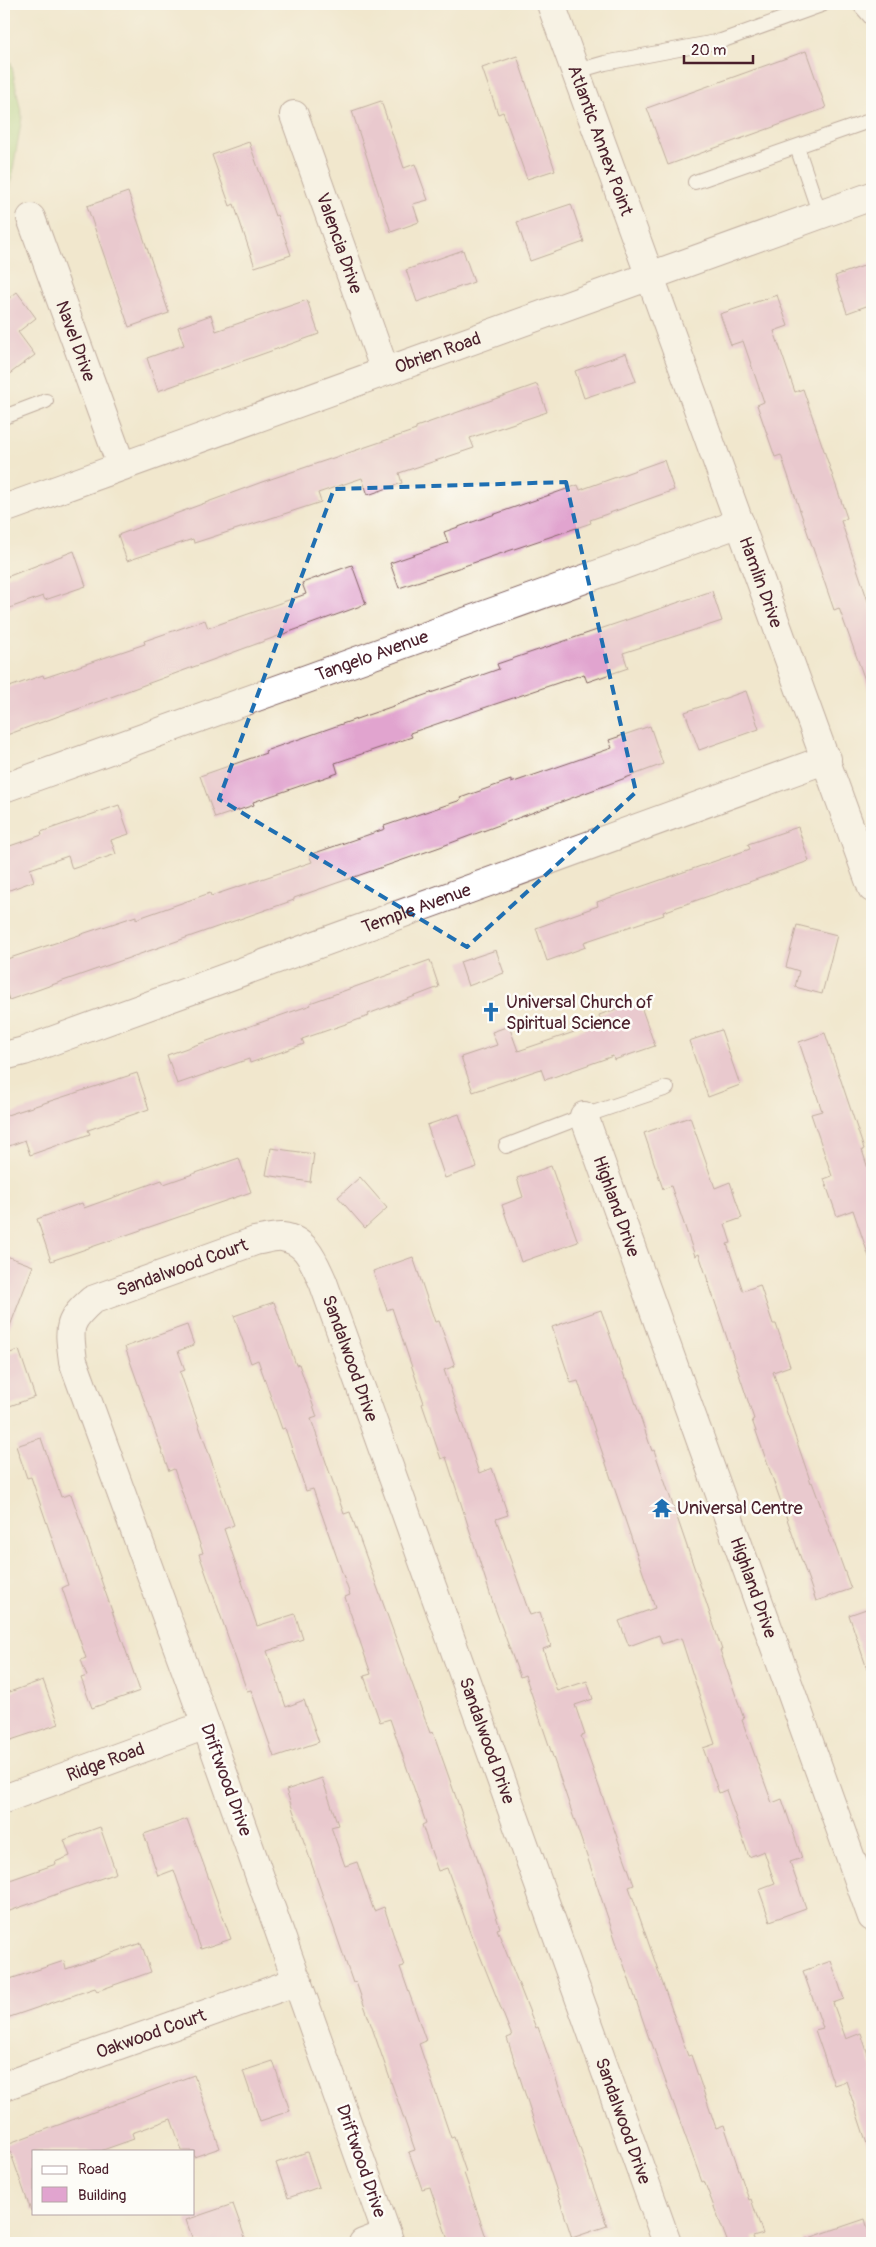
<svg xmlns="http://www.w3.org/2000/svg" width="876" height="2247" font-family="Pangolin,sans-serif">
<rect width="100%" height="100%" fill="#fdfcf7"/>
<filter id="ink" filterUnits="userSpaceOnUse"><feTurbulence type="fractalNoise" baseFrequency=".02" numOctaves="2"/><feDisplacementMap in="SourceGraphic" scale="10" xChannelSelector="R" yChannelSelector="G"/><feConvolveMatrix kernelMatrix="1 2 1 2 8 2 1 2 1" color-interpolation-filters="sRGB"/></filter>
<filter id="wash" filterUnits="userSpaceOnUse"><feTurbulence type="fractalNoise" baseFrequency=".0096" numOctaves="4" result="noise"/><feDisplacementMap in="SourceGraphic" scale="20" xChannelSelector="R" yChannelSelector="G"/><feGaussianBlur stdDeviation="1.12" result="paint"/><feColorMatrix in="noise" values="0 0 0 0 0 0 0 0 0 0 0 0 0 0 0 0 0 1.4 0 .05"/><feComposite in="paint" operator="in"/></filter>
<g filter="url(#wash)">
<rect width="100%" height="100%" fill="#f1e7cd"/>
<polygon fill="#a8d683" stroke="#797a57" points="4,56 11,62 22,117 4,222"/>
<g id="blocks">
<g fill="#e1a4cf">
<polygon points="806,51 826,108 668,165 647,108"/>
<polygon points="517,56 555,170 527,179 503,112 498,114 482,68"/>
<polygon points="381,101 404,168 415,164 428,200 413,204 419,222 391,232 352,111"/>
<polygon points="249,142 275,216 277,215 291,255 255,267 234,204 230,206 212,155"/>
<polygon points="128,192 169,313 129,327 87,206"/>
<polygon points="571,204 584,242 530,261 517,222"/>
<polygon points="463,250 474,282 417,302 406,270"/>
<polygon points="872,263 872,304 847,313 835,276"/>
<polygon points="17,292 36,318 18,332 35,355 4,378 4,302"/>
<polygon points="777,295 788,326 774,331 795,392 803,389 847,518 841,521 872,613 872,694 870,694 839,608 834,610 781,455 775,457 757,405 764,402 743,341 731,345 720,314"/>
<polygon points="307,300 319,334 158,391 147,358 184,345 178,327 211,315 216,331"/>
<polygon points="626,353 636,381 584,398 575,371"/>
<polygon points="537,384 547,412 470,438 474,448 399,473 402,483 368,495 362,478 318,493 321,502 194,543 193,539 127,561 118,535 262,482 416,430 416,427"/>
<polygon points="664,460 674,490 590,520 591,523 399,588 390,563 448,543 444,532 578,485 580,490"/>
<polygon points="74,551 86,586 45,600 43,596 4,610 4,578"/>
<polygon points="352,565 366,604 4,736 4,689 43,675 44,678 145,644 144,641 205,620 208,628 306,594 302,583"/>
<polygon points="712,591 722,621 623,653 628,668 587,682 584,674 410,733 412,737 335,763 338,773 253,802 254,805 215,818 200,776 266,753 265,751 499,669 497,664"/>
<polygon points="746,691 759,729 699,750 685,712"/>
<polygon points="650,726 663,764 440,847 294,898 294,900 9,1000 4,984 4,960 136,916 136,919 210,893 211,896 312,862 309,855 385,829 384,826 461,800 460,798 511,780 511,783 612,748 609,740"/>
<polygon points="119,805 129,834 111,840 116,854 72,869 68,856 30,869 34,881 4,892 4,848 42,835 41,832"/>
<polygon points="798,827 809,861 663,912 664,915 584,942 586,947 547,961 536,928 598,906 597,902 750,849 748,844"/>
<polygon points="797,925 837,935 822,994 795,987 799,971 786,967"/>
<polygon points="496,950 504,973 468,986 460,962"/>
<polygon points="430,960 439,987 368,1014 369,1016 302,1039 304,1044 250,1063 249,1059 177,1084 167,1055 311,1005 310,1003"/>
<polygon points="639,1001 655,1046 614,1060 613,1056 545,1080 541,1069 473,1092 461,1057 497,1045 492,1032 509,1026 518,1051 601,1023 599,1015"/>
<polygon points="721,1030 740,1085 708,1097 689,1041"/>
<polygon points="825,1033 864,1149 862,1150 872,1181 872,1257 869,1257 853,1210 837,1216 824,1179 832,1176 811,1114 822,1111 799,1042"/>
<polygon points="137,1073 149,1109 88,1130 90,1134 30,1155 25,1140 4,1148 4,1116"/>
<polygon points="459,1114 477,1167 445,1178 427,1125"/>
<polygon points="690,1117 715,1188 730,1182 742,1218 725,1224 731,1243 727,1244 743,1291 760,1285 773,1324 776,1324 790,1366 773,1372 811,1483 812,1482 851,1589 816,1601 752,1420 754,1419 699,1254 695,1256 671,1186 663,1189 644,1133"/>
<polygon points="271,1148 314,1154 310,1182 266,1175"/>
<polygon points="239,1158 251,1192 51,1261 37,1219 82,1203 84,1208 162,1180 164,1184"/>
<polygon points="551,1166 578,1242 521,1262 502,1205 523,1197 517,1178"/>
<polygon points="360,1177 387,1208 365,1228 338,1197"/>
<polygon points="4,1255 33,1266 5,1339 4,1339"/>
<polygon points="413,1257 435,1322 439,1321 455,1366 444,1370 479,1473 492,1468 508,1515 496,1519 530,1615 540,1612 551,1646 543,1649 557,1691 587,1681 593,1699 575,1705 585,1735 581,1736 634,1885 629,1887 688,2056 691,2055 716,2128 724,2125 749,2200 751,2199 763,2234 753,2237 756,2243 728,2243 704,2181 702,2182 651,2041 650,2041 525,1675 520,1677 493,1603 446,1457 441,1459 422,1404 424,1403 392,1308 387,1310 373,1271"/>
<polygon points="274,1302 296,1365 299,1364 317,1417 311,1419 344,1514 350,1512 430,1733 433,1732 477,1857 500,1928 497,1929 536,2028 538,2027 607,2226 572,2238 507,2038 512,2036 473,1938 472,1938 447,1868 438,1871 422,1825 426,1823 390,1719 380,1722 364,1676 371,1674 345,1597 350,1595 313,1489 306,1491 285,1428 282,1429 258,1360 251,1363 234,1316"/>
<polygon points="601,1310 625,1378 627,1378 652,1451 654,1450 706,1602 722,1650 720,1650 744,1719 742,1720 772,1803 782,1799 802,1858 790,1862 806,1908 770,1921 759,1890 775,1884 764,1851 749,1857 726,1790 719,1793 703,1748 715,1744 681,1638 662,1644 659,1635 629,1646 619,1621 655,1608 578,1381 571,1383 552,1327"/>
<polygon points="187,1325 194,1345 178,1351 185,1370 180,1372 234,1525 224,1529 257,1626 295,1614 303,1639 267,1651 286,1707 304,1700 319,1742 274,1757 251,1690 247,1691 199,1554 203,1553 174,1469 169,1471 125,1347"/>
<polygon points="19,1350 35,1397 4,1408 4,1355"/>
<polygon points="41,1438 61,1497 71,1494 140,1691 92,1708 81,1678 87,1676 81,1660 86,1658 62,1588 68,1585 31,1477 27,1478 16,1446"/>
<polygon points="872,1607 872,1674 869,1675 849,1615"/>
<polygon points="43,1680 59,1724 8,1741 4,1730 4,1694"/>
<polygon points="322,1778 338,1825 331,1827 345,1866 357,1862 374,1911 384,1907 404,1966 400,1967 426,2041 419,2044 451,2138 454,2137 466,2172 464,2173 488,2243 449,2243 430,2187 422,2189 409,2152 415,2150 356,1982 353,1983 286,1790"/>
<polygon points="187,1819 231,1939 201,1949 174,1870 158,1876 144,1834"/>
<polygon points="100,1827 116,1873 4,1913 4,1882 56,1864 55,1862 70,1856 64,1840"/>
<polygon points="141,1943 151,1972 97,1991 95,1988 4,2019 4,1981 64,1961 66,1969"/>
<polygon points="831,1961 844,1999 833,2003 846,2039 861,2033 872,2067 872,2149 869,2150 846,2081 834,2085 815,2030 823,2028 803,1971"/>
<polygon points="273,2061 290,2111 260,2121 243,2071"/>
<polygon points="194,2075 220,2148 194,2157 194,2151 182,2151 171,2119 132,2133 134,2139 100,2151 34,2151 34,2211 31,2211 10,2151 4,2151 4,2145"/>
<polygon points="307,2152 319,2187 288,2198 276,2163"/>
<polygon points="233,2204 247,2243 194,2243 186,2220"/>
<polygon points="865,2219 872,2243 803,2243 803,2240"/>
</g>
</g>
</g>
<g filter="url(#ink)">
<use href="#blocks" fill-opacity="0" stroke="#846564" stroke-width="1"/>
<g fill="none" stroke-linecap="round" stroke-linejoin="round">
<defs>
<g id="service">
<polyline points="859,4 872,19"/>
<polyline points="577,71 605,63 721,41 824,4"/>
<polyline points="797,147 820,215"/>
<polyline points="695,182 872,120"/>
<polyline points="4,417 46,401"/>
<polyline points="506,1146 584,1116 667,1088"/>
</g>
<g id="minor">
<path id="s1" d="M551,4L872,888"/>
<path id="s2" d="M294,115L385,371"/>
<path id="s3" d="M31,218L121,465"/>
<path id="s4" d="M4,788L740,523"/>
<path id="s5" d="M4,1056L24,1051L827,759"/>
<path id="s6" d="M584,1116L872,1917"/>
<path id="s7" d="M4,1799L206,1725"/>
<path id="s8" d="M4,2086L298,1981"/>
<polyline points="363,2243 387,2234"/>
<path id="s9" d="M390,2243L206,1725L73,1361C69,1328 66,1323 92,1300L255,1241C263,1240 274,1236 282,1237C307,1240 314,1263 323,1282L667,2243"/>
</g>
<g id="tertiary">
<path id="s10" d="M4,509L872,196"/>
</g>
</defs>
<use href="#service" stroke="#846564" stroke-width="16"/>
<use href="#minor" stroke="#846564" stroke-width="30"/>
<use href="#tertiary" stroke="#846564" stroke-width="30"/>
<use href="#service" stroke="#fff" stroke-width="14"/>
<use href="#minor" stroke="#fff" stroke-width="28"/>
<use href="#tertiary" stroke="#fff" stroke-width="28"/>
</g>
</g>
<path d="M0 0H876V2247H0ZM566,482L636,792L467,947L219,799L334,489Z" fill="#f1e7cd" fill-opacity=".55" fill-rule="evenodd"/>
<path fill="none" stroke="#1f6fb2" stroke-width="4" stroke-dasharray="10 6" stroke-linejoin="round" d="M566,482L636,792L467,947L219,799L334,489Z"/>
<defs>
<symbol id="church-bare" viewBox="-9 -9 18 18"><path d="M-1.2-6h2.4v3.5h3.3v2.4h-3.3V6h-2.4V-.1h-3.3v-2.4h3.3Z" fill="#1f6fb2" stroke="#fdfcf7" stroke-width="2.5" paint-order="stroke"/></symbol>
<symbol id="temple-bare" viewBox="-9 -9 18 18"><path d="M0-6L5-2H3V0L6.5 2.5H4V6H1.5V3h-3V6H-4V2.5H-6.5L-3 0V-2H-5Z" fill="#1f6fb2" stroke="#fdfcf7" stroke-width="2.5" paint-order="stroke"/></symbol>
</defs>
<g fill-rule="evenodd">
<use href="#church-bare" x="477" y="998" width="28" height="28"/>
<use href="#temple-bare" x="648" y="1494" width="28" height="28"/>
</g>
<g text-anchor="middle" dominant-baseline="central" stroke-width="5" stroke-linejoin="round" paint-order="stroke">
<g font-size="18" fill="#4a1f2b" stroke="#fdfcf7">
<text stroke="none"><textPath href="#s1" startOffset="145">Atlantic Annex Point</textPath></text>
<text stroke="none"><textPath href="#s2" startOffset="136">Valencia Drive</textPath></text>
<text stroke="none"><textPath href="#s3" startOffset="131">Navel Drive</textPath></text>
<text stroke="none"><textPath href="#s10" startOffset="461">Obrien Road</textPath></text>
<text stroke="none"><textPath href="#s1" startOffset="615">Hamlin Drive</textPath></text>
<text stroke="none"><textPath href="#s4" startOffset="391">Tangelo Avenue</textPath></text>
<text stroke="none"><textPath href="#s5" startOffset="438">Temple Avenue</textPath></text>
<text stroke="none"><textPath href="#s6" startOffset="96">Highland Drive</textPath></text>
<text stroke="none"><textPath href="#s9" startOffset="1102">Sandalwood Court</textPath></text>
<text stroke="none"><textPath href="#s9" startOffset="1352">Sandalwood Drive</textPath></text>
<text stroke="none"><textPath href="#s6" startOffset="501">Highland Drive</textPath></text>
<text stroke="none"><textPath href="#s9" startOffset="1758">Sandalwood Drive</textPath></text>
<text stroke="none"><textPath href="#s7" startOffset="108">Ridge Road</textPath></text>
<text transform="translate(226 1780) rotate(70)">Driftwood Drive</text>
<text stroke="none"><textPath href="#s8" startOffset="156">Oakwood Court</textPath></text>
<text stroke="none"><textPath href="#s9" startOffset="2162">Sandalwood Drive</textPath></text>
<text transform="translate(361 2161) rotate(71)">Driftwood Drive</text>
</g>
<g font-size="18" fill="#4a1f2b" stroke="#fdfcf7" text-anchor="start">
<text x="506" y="1002">Universal Church of<tspan x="506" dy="21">Spiritual Science</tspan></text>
<text x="677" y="1508">Universal Centre</text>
</g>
</g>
<rect width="876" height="2247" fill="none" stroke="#fdfcf7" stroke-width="20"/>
<rect x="32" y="2150" width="162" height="65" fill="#fdfcf7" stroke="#b5a4a5"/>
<rect x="42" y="2166" width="25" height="8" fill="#ffffff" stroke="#b5a4a5"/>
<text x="78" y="2174" font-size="15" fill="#4a1f2b">Road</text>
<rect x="42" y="2187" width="25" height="15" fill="#e1a4cf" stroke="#b5a4a5"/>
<text x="78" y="2200" font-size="15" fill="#4a1f2b">Building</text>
<path d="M684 55v8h69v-8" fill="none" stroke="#4a1f2b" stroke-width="2.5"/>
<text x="691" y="55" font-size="15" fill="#4a1f2b" stroke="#fdfcf7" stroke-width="4" paint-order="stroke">20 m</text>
</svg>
